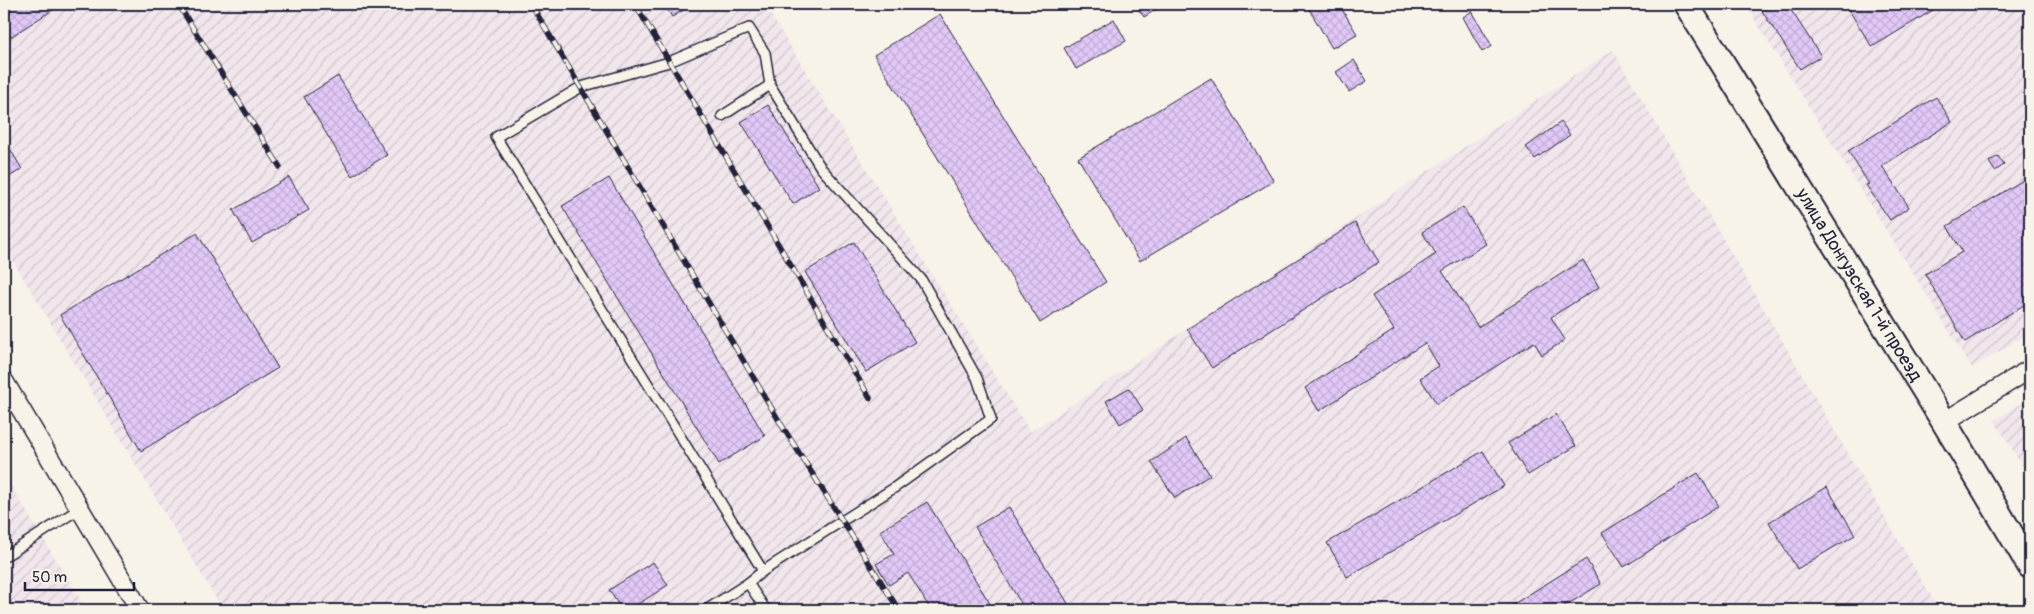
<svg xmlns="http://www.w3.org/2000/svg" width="2034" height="614" font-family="Pangolin,sans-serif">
<defs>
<pattern id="industrial-furrows" width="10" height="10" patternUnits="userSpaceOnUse" patternTransform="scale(1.25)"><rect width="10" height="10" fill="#f1e6ec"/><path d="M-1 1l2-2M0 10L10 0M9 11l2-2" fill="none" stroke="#cec5cb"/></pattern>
<pattern id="building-cross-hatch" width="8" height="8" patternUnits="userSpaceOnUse" patternTransform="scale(1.25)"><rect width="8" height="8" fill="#e2c8f7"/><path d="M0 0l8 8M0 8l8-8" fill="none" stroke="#c2acd5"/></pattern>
</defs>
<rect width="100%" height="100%" fill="#f7f3e8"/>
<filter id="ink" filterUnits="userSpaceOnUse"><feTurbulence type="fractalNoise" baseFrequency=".02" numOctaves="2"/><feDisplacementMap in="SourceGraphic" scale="10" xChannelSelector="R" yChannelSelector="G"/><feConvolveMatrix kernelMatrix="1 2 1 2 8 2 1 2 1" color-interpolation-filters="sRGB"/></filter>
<g filter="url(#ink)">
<g fill="url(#industrial-furrows)">
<polygon points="4,4 764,4 1030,432 1613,50 1939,610 223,610 4,246"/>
<polygon points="1745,4 2030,4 2030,332 1972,368"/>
<polygon points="2030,399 2030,478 1994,420"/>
<polygon points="4,475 87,610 4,610"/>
</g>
<g fill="url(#building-cross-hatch)" stroke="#22223b">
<polygon points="10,4 62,4 4,41 4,8"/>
<polygon points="664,4 694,4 672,17"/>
<polygon points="1135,4 1165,4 1144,17"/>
<polygon points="1306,4 1339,4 1357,34 1332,48"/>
<polygon points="1773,4 1787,4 1821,56 1800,69 1762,11"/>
<polygon points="1845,4 1943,4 1872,47"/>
<polygon points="1472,11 1492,46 1482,52 1463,17"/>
<polygon points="940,14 1106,282 1040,323 874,55"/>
<polygon points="1114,19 1126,41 1076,69 1064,48"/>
<polygon points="1354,60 1367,81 1349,92 1336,72"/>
<polygon points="338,76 387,155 352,176 304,97"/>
<polygon points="1211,78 1274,181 1140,261 1078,158"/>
<polygon points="1936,97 1952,122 1882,166 1909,207 1890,220 1866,185 1869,184 1848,151"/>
<polygon points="768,105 819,187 793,204 741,122"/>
<polygon points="1561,122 1570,135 1535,159 1526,147"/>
<polygon points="4,139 22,169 4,180"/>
<polygon points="1998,156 2004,165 1995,171 1989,162"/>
<polygon points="2030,176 2030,301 1965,342 1925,274 1962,252 1947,226"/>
<polygon points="289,177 309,210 252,243 233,210"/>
<polygon points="609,178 765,436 719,464 562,206"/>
<polygon points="1463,207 1486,244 1442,271 1478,327 1583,260 1599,287 1551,317 1565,340 1542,355 1534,342 1437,404 1420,378 1439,366 1425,343 1319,411 1305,388 1394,330 1372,296 1436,254 1422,232"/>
<polygon points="1355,223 1379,262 1212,368 1187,329"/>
<polygon points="197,233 278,368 141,451 60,315"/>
<polygon points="854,242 915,342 866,372 805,272"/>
<polygon points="1129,388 1143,410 1120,424 1106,401"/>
<polygon points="1556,414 1576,446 1528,475 1508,443"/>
<polygon points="1186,438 1210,475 1175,498 1151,462"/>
<polygon points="1483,451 1504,486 1347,577 1327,543"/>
<polygon points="1698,473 1719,506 1624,567 1602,533"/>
<polygon points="1827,487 1855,535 1797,569 1769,522"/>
<polygon points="927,502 994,610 931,610 908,573 889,585 876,564 894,554 880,531"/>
<polygon points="1009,507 1072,610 1025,610 975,527"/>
<polygon points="1586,559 1601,584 1558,610 1504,610"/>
<polygon points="653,562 668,585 629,610 622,610 609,590"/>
</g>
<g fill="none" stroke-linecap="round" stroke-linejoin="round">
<defs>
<g id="lane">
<polyline points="4,557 79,509"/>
<polyline points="763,571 496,137 581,87 669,62 749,28 765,53 770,85"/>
<polyline points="748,583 766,610"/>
<polyline points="706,610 748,583 763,571 894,488 991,419 977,378 921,279 821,168 770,85 722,116"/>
</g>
<g id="street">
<polyline points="4,381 140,610"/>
<polyline points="1944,422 2030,369"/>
</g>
<g id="secondary">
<path id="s1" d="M1686,4L1944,422L2030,566"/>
</g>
</defs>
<use href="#lane" stroke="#22223b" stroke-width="12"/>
<use href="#street" stroke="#22223b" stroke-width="21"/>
<use href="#secondary" stroke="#22223b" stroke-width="28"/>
<use href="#lane" stroke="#f7f3e8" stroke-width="9"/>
<use href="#street" stroke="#f7f3e8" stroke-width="18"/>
<use href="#secondary" stroke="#f7f3e8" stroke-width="24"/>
<defs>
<g id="rail">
<polyline points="178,4 280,167"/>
<polyline points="531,4 784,429 899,610"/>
<polyline points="635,4 870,398"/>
</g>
</defs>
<use href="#rail" stroke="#22223b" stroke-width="5.5"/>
<use href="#rail" stroke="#f7f3e8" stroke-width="4" stroke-dasharray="11" stroke-linecap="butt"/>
</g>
</g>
<g text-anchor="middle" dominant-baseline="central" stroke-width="4.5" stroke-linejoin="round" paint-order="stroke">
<g font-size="18" fill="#22223b" stroke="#f7f3e8">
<text stroke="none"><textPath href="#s1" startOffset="330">улица Донгузская 1-й проезд</textPath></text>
</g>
</g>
<rect width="2034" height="614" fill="none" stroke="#f7f3e8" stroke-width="20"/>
<rect x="10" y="10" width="2014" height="594" fill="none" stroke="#22223b" stroke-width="2" filter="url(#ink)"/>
<path d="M25 582v8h109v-8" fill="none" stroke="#22223b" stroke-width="2.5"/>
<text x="32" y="582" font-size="15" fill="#22223b" stroke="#f7f3e8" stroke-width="4" paint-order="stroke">50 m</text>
</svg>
